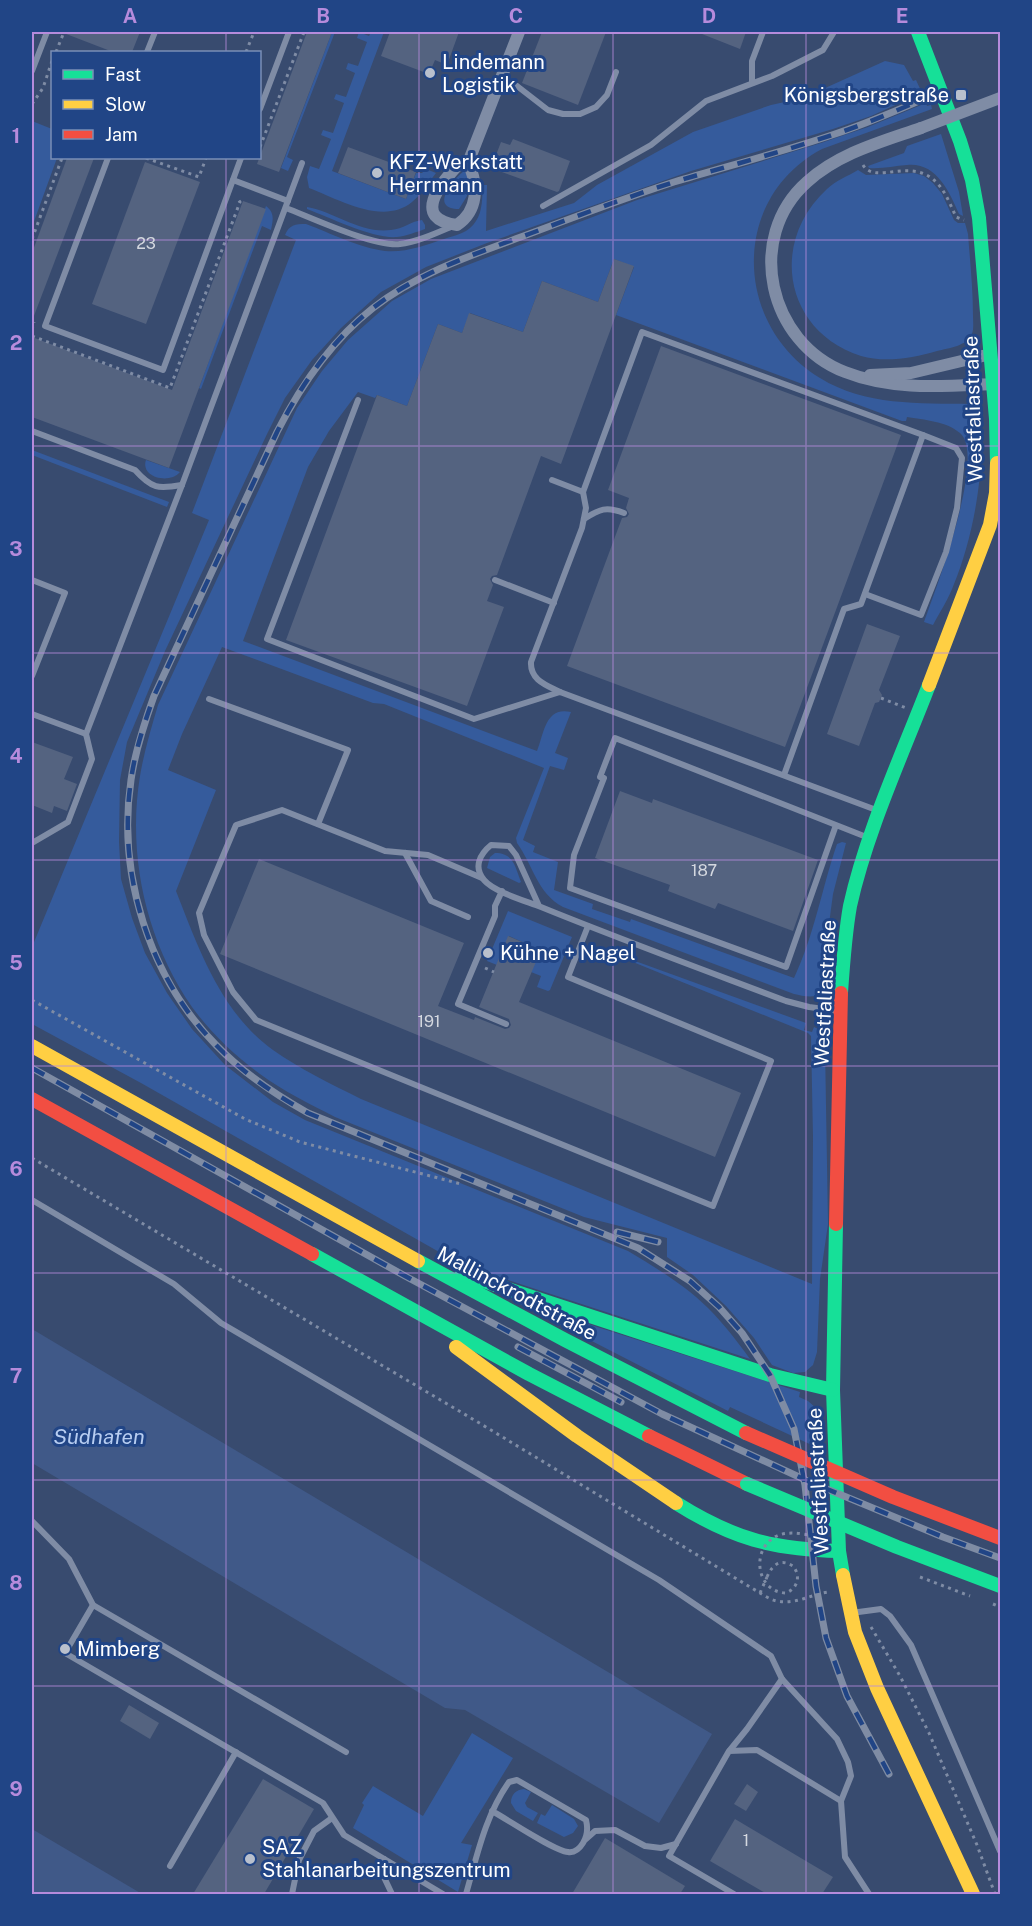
<svg xmlns="http://www.w3.org/2000/svg" width="1032" height="1926" font-family="'Public Sans',sans-serif">
<rect width="100%" height="100%" fill="#384b6f"/>
<g fill="#355b9c">
<polygon points="332,32 335,32 287,157 293,160 288,171 281,168"/>
<path d="M359,32L369,36L371,32H384L332,171L406,199L416,173H422L426,169L436,173C429,182 421,195 412,202C383,226 338,199 309,188L307,177L310,166L319,169L331,139L321,135L323,130L333,133L344,103L334,99L336,94L346,97L355,73L346,69L348,63L358,66L367,42L357,38Z"/>
<path d="M885,61L904,65L913,81L916,80L922,93L871,116L833,129L691,171L487,243L426,267L381,292L341,328L312,360L285,398L267,434L165,651L127,742L120,780L119,842L121,879L132,918L145,953L167,993L192,1029L225,1065L273,1102L305,1120L628,1251C656,1268 685,1285 708,1308C724,1324 737,1341 750,1359L499,1277L448,1257L141,1083L32,1024V947L209,520L192,513L296,240L285,235C289,225 295,224 306,224C330,233 360,248 385,251C405,253 426,245 444,239C456,235 469,233 476,221C483,211 482,196 483,185H487L486,231L574,203L597,185L693,132L771,105L803,98Z"/>
<path d="M926,103L927,106L931,105L932,109L822,149C730,198 733,325 820,378C865,406 919,403 971,404L976,407C990,454 973,539 954,584C949,598 940,612 933,625L924,622C935,591 987,456 960,433C946,421 924,420 907,417L906,421H902L616,315L634,267L614,259L598,302L542,281L523,332L470,313L462,333L438,324L407,406L377,395L375,398L358,392L329,431L308,467L243,641L537,751C544,734 545,706 571,712L555,753L568,758L564,770L550,766L523,840L535,846L533,852L558,862L554,890L593,904L592,909L630,922L631,919L794,978C814,936 822,888 837,844L842,842L846,843L833,894L829,924L822,993C814,999 803,996 794,994L563,907C537,893 533,865 517,843L516,838L544,768L384,704L373,703L222,647L182,734L168,770L216,790L176,891C198,947 221,1013 273,1050C300,1069 331,1084 361,1099L812,1284L813,1137L811,1036L808,1033L591,945L806,1023L804,1030L812,1032L814,1027C823,1031 824,1037 825,1046L828,1224L820,1279L817,1352L813,1365L805,1372L793,1373L772,1365L754,1338L726,1306L693,1275L667,1257V1238L584,1217L335,1117C310,1104 283,1091 260,1074C235,1056 210,1032 192,1007C146,941 127,855 140,776C144,752 151,729 158,705L297,408L322,371L348,340L392,301L431,279L637,200L821,143L868,127Z"/>
<polygon points="32,121 52,129 52,158 57,158 32,227"/>
<path d="M941,134L959,192L963,216L959,214C949,191 936,162 907,165C894,166 882,169 869,168L868,166L904,153L907,146Z"/>
<path d="M858,170L866,175L914,173L924,176L933,183L942,194L954,220L958,223H965L968,234C970,261 973,288 973,316C973,321 974,328 972,334C967,346 949,348 937,351C913,358 885,363 861,356C784,331 769,242 827,189C835,181 848,176 858,170Z"/>
<path d="M464,171L468,175L467,196L459,209C429,209 452,180 464,171Z"/>
<path d="M266,206C275,213 273,220 271,230L262,226L201,389L199,388Z"/>
<path d="M307,207C335,212 361,234 391,230C403,229 412,221 422,220L425,225V229C416,232 407,236 397,237C373,239 331,218 307,209Z"/>
<polygon points="32,450 169,502 167,507 32,455"/>
<path d="M146,460L180,472C169,485 140,477 146,460Z"/>
<path d="M495,853C514,853 515,867 521,882L519,883L487,868L490,857Z"/>
<polygon points="508,911 572,937 550,990 548,991 537,987 541,976 531,972 540,950 509,936 497,965 487,961"/>
<polygon points="510,1299 800,1392 799,1397 808,1401 816,1408 816,1447 730,1407 728,1411"/>
<polygon points="472,1733 513,1758 461,1843 472,1845 458,1892 353,1828 364,1805 362,1803 373,1786 423,1816"/>
<path d="M524,1789L531,1792L525,1803L527,1807L538,1813L533,1821L516,1811L511,1803C511,1794 516,1790 524,1789Z"/>
<polygon points="552,1805 574,1819 578,1826 573,1833 564,1837 537,1823 541,1814 545,1816"/>
</g>
<g fill="#405988">
<polygon points="32,1329 712,1734 659,1823 465,1710 445,1708 32,1463"/>
<polygon points="32,1829 142,1894 32,1894"/>
</g>
<g fill="#546380">
<polygon points="61,32 140,32 132,52 113,52"/>
<polygon points="307,32 332,32 279,172 257,164"/>
<polygon points="390,32 459,32 447,65 435,60 429,74 381,56"/>
<polygon points="542,32 606,32 578,105 522,83"/>
<polygon points="697,32 746,32 740,49"/>
<polygon points="513,139 570,161 559,191 557,192 491,168 501,142 510,145"/>
<polygon points="348,147 416,172 406,199 338,173"/>
<polygon points="67,158 94,158 32,321 32,253"/>
<polygon points="145,162 200,182 146,324 92,304"/>
<polygon points="243,201 266,209 169,468 32,417 32,337 172,390"/>
<polygon points="614,259 634,266 561,464 541,456 497,575 492,576 490,579 493,585 487,601 504,607 467,706 286,640 377,395 407,406 438,324 462,333 469,313 523,332 542,281 598,302"/>
<polygon points="661,346 901,435 785,747 567,666 622,518 627,517 629,514 626,508 629,498 608,490"/>
<polygon points="867,624 900,636 879,690 882,695 879,702 875,703 859,746 827,734"/>
<polygon points="32,742 73,757 64,779 77,784 67,811 54,806 52,813 32,805"/>
<polygon points="620,791 652,803 653,799 818,860 793,931 718,903 715,909 668,891 670,885 595,858"/>
<polygon points="259,859 464,943 438,1006 474,1020 475,1017 505,1029 509,1028 511,1025 509,1019 479,1007 508,936 541,950 519,1002 741,1093 715,1157 220,954"/>
<polygon points="129,1705 159,1723 150,1739 120,1721"/>
<polygon points="263,1779 314,1809 264,1894 193,1894"/>
<polygon points="747,1784 758,1792 746,1811 734,1804"/>
<polygon points="735,1819 833,1877 822,1894 767,1894 710,1861"/>
<polygon points="605,1838 685,1886 680,1894 572,1894"/>
</g>
<g fill="none" stroke-linecap="round" stroke-linejoin="round">
<g stroke="#7f8ca5" stroke-width="3" stroke-dasharray="3 4.5" stroke-linecap="butt">
<polyline points="56,52 64,32"/>
<polyline points="246,52 254,32"/>
<polyline points="32,104 43,88 52,61"/>
<polyline points="260,147 304,32"/>
<polyline points="146,158 199,177 206,158"/>
<path d="M863,165C876,186 912,155 938,184C946,193 951,206 956,217L964,220"/>
<polyline points="32,239 62,158"/>
<polyline points="32,330 34,322"/>
<polyline points="32,336 170,388 240,202 237,198"/>
<polyline points="881,698 906,708"/>
<polyline points="485,968 494,972"/>
<polyline points="32,1000 245,1119 300,1142 461,1184"/>
<path d="M32,1158L481,1424L760,1593C765,1596 771,1600 777,1601C796,1605 811,1594 829,1592"/>
<polyline points="760,1593 767,1577"/>
<polyline points="871,1627 900,1676 929,1733 977,1845 995,1894"/>
</g>
<g stroke="#7f8ca5" stroke-width="6">
<polyline points="147,52 155,32"/>
<polyline points="32,71 47,32"/>
<polyline points="500,81 517,86 548,110 563,114 580,114 596,107 607,95 616,72"/>
<polyline points="752,83 752,61 763,32"/>
<polyline points="260,109 289,32"/>
<polyline points="108,158 45,326 163,370 241,158"/>
<polyline points="233,180 288,201"/>
<polyline points="543,206 651,145 706,101 772,76 823,50 834,32"/>
<path d="M286,208C312,218 374,247 400,244C418,242 436,233 453,226"/>
<polyline points="358,400 267,639 474,719 560,692 879,811"/>
<path d="M32,431L135,470C152,489 158,489 182,485"/>
<polyline points="552,480 583,492"/>
<path d="M584,519C600,509 606,506 624,513"/>
<polyline points="32,580 65,593 32,676"/>
<polyline points="495,580 554,603"/>
<polyline points="865,594 921,615 946,552 957,508 962,458 956,448 923,435"/>
<path d="M560,692C546,685 530,680 531,662L582,528L586,508L583,492L642,332L923,435L861,604L844,609L784,775"/>
<polyline points="209,699 348,750 318,824"/>
<polyline points="32,714 86,734 182,485 302,163"/>
<polyline points="836,825 786,967 570,888 574,855 604,778 600,777 615,738 869,838"/>
<polyline points="32,843 68,822 92,759 86,734"/>
<polyline points="405,853 431,901 468,917"/>
<polyline points="482,878 428,855 385,851 282,810 236,825 199,913 204,935 233,992 256,1020 713,1206 771,1061 568,977 588,926"/>
<polyline points="502,891 495,906 495,916 458,1004 506,1024"/>
<path d="M539,906L516,855L509,846L491,845C480,854 473,867 484,880C494,892 526,901 541,907C622,940 704,970 786,1001L809,1007L839,1011"/>
<polyline points="32,1200 174,1284 221,1323 659,1580 771,1656 782,1679 837,1739 848,1762 851,1776 841,1801 845,1857 869,1894"/>
<polyline points="32,1521 69,1559 93,1605 346,1752"/>
<polyline points="93,1605 65,1653 323,1803 344,1835 443,1894"/>
<polyline points="851,1613 881,1609 890,1616 911,1645 1000,1851"/>
<polyline points="730,1750 747,1729 782,1679"/>
<polyline points="586,1839 595,1831 615,1830 645,1846 661,1848 676,1844"/>
<polyline points="384,1859 381,1871 392,1894"/>
<polyline points="170,1866 236,1752"/>
<polyline points="292,1894 299,1860 314,1831 332,1818"/>
<path d="M466,1894C477,1856 485,1816 509,1782L517,1780L586,1820C588,1828 588,1835 583,1843C580,1848 575,1853 568,1852C554,1851 507,1819 492,1811"/>
<polyline points="734,1894 669,1856 729,1751 757,1750 841,1801"/>
</g>
<g stroke="#7f8ca5" stroke-width="12">
<path d="M921,128C881,142 839,153 807,182C744,238 769,343 845,372C893,391 944,386 994,384"/>
<path d="M468,163L458,165C440,184 411,219 457,225C478,211 479,185 468,163L519,32"/>
<polyline points="870,375 911,373 991,354"/>
</g>
<g stroke="#16e098" stroke-width="14">
<polyline points="918,32 960,141 972,180 979,218 996,419 997,463"/>
<path d="M841,993C843,964 845,934 850,906C866,833 902,755 929,685"/>
<polyline points="836,1224 833,1390 839,1551 843,1575"/>
<polyline points="312,1254 529,1374 649,1436"/>
<polyline points="418,1261 565,1340 746,1433"/>
<polyline points="462,1274 770,1375 833,1390"/>
<path d="M676,1503C733,1539 772,1549 839,1551"/>
</g>
<g stroke="#ffcf43" stroke-width="14">
<polyline points="929,685 990,525 996,493 997,463"/>
<polyline points="32,1046 418,1261"/>
<polyline points="456,1347 577,1436 676,1503"/>
<polyline points="843,1575 855,1632 877,1688 973,1894"/>
</g>
<g stroke="#f24e42" stroke-width="14">
<polyline points="32,1099 312,1254"/>
<polyline points="836,1224 841,993"/>
<polyline points="649,1436 747,1484"/>
</g>
<defs>
<g id="rail">
<polyline points="32,1068 405,1276 662,1414 810,1482 943,1537 1000,1558"/>
<polyline points="617,1232 658,1242"/>
<polyline points="518,1347 621,1402"/>
<path d="M889,1774L847,1696L826,1638L816,1586L805,1485L794,1429L770,1375L742,1333L719,1307L690,1281L638,1248L308,1113C274,1094 243,1073 216,1045C149,977 117,874 131,780C135,751 144,724 154,696L277,432C301,385 331,341 373,308C419,272 475,254 529,234C577,216 625,198 674,182C728,166 782,152 835,134C866,124 895,111 924,99"/>
</g>
</defs>
<use href="#rail" stroke="#7f8ca4" stroke-width="7"/>
<use href="#rail" stroke="#214586" stroke-width="4.5" stroke-dasharray="14" stroke-linecap="butt"/>
<g stroke="#7f8ca5" stroke-width="3" stroke-dasharray="3 4.5" stroke-linecap="butt">
<path d="M767,1577C772,1565 780,1558 793,1566C801,1576 798,1588 786,1593C755,1592 750,1546 779,1535C793,1530 816,1536 830,1541"/>
<polyline points="920,1577 970,1596"/>
<polyline points="993,1604 1000,1607"/>
</g>
<polyline stroke="#7f8ca5" stroke-width="12" points="921,128 1000,98"/>
<polyline stroke="#16e098" stroke-width="14" points="747,1484 897,1547 1000,1586"/>
<polyline stroke="#f24e42" stroke-width="14" points="746,1433 893,1497 1000,1538"/>
</g>
<path fill="none" stroke="#b68bdc" stroke-width="1.5" stroke-opacity="0.55" d="M226,32V52M419,32V1894M613,32V1894M806,32V1894M226,158V1894M32,240H1000M32,446H1000M32,653H1000M32,860H1000M32,1066H1000M32,1273H1000M32,1480H1000M32,1686H1000"/>
<g fill="#b9c0cd" stroke="#214586" stroke-width="2">
<circle cx="430" cy="73" r="6"/>
<rect x="955" y="89" width="12" height="12" rx="3"/>
<circle cx="377" cy="173" r="6"/>
<circle cx="488" cy="953" r="6"/>
<circle cx="65" cy="1649" r="6"/>
<circle cx="250" cy="1859" r="6"/>
</g>
<g text-anchor="middle" dominant-baseline="central" stroke-width="6" stroke-linejoin="round" paint-order="stroke">
<g font-size="16" fill="#d4d8df">
<text x="146" y="243">23</text>
<text x="704" y="870">187</text>
<text x="429" y="1021">191</text>
<text x="746" y="1840">1</text>
</g>
<g font-size="20" fill="#fff" stroke="#214586" text-anchor="start">
<text x="442" y="62">Lindemann<tspan x="442" dy="23">Logistik</tspan></text>
<text x="949" y="95" text-anchor="end">Königsbergstraße</text>
<text x="389" y="162">KFZ-Werkstatt<tspan x="389" dy="23">Herrmann</tspan></text>
<text x="500" y="953">Kühne + Nagel</text>
<text x="77" y="1649">Mimberg</text>
<text x="262" y="1847">SAZ<tspan x="262" dy="23">Stahlanarbeitungszentrum</tspan></text>
</g>
<g font-size="20" fill="#fff" stroke="#214586">
<text transform="translate(973 409) rotate(-92)">Westfaliastraße</text>
<text transform="translate(825 993) rotate(-87)">Westfaliastraße</text>
<text transform="translate(517 1293) rotate(28)">Mallinckrodtstraße</text>
<text transform="translate(818 1481) rotate(-93)">Westfaliastraße</text>
</g>
<g font-size="21" font-style="italic" fill="#b7cdf1" stroke="#214586">
<text x="99" y="1436">Südhafen</text>
</g>
</g>
<rect width="1032" height="1926" fill="none" stroke="#214586" stroke-width="66"/>
<rect x="51" y="51" width="210" height="108" fill="#214586" stroke="#7a8fb6" stroke-width="1.5"/>
<rect x="63" y="70" width="30" height="9" fill="#16e098" stroke="#7a8fb6" stroke-width="1.5"/>
<text x="105" y="81" font-size="18" fill="#ffffff">Fast</text>
<rect x="63" y="100" width="30" height="9" fill="#ffcf43" stroke="#7a8fb6" stroke-width="1.5"/>
<text x="105" y="111" font-size="18" fill="#ffffff">Slow</text>
<rect x="63" y="130" width="30" height="9" fill="#f24e42" stroke="#7a8fb6" stroke-width="1.5"/>
<text x="105" y="141" font-size="18" fill="#ffffff">Jam</text>
<rect x="33" y="33" width="966" height="1860" fill="none" stroke="#b68bdc" stroke-width="2"/>
<g font-size="20" text-anchor="middle" font-weight="bold" fill="#b68bdc">
<text x="130" y="23">A</text>
<text x="323" y="23">B</text>
<text x="516" y="23">C</text>
<text x="709" y="23">D</text>
<text x="902" y="23">E</text>
<text x="16" y="143">1</text>
<text x="16" y="350">2</text>
<text x="16" y="556">3</text>
<text x="16" y="763">4</text>
<text x="16" y="970">5</text>
<text x="16" y="1176">6</text>
<text x="16" y="1383">7</text>
<text x="16" y="1590">8</text>
<text x="16" y="1796">9</text>
</g>
</svg>
